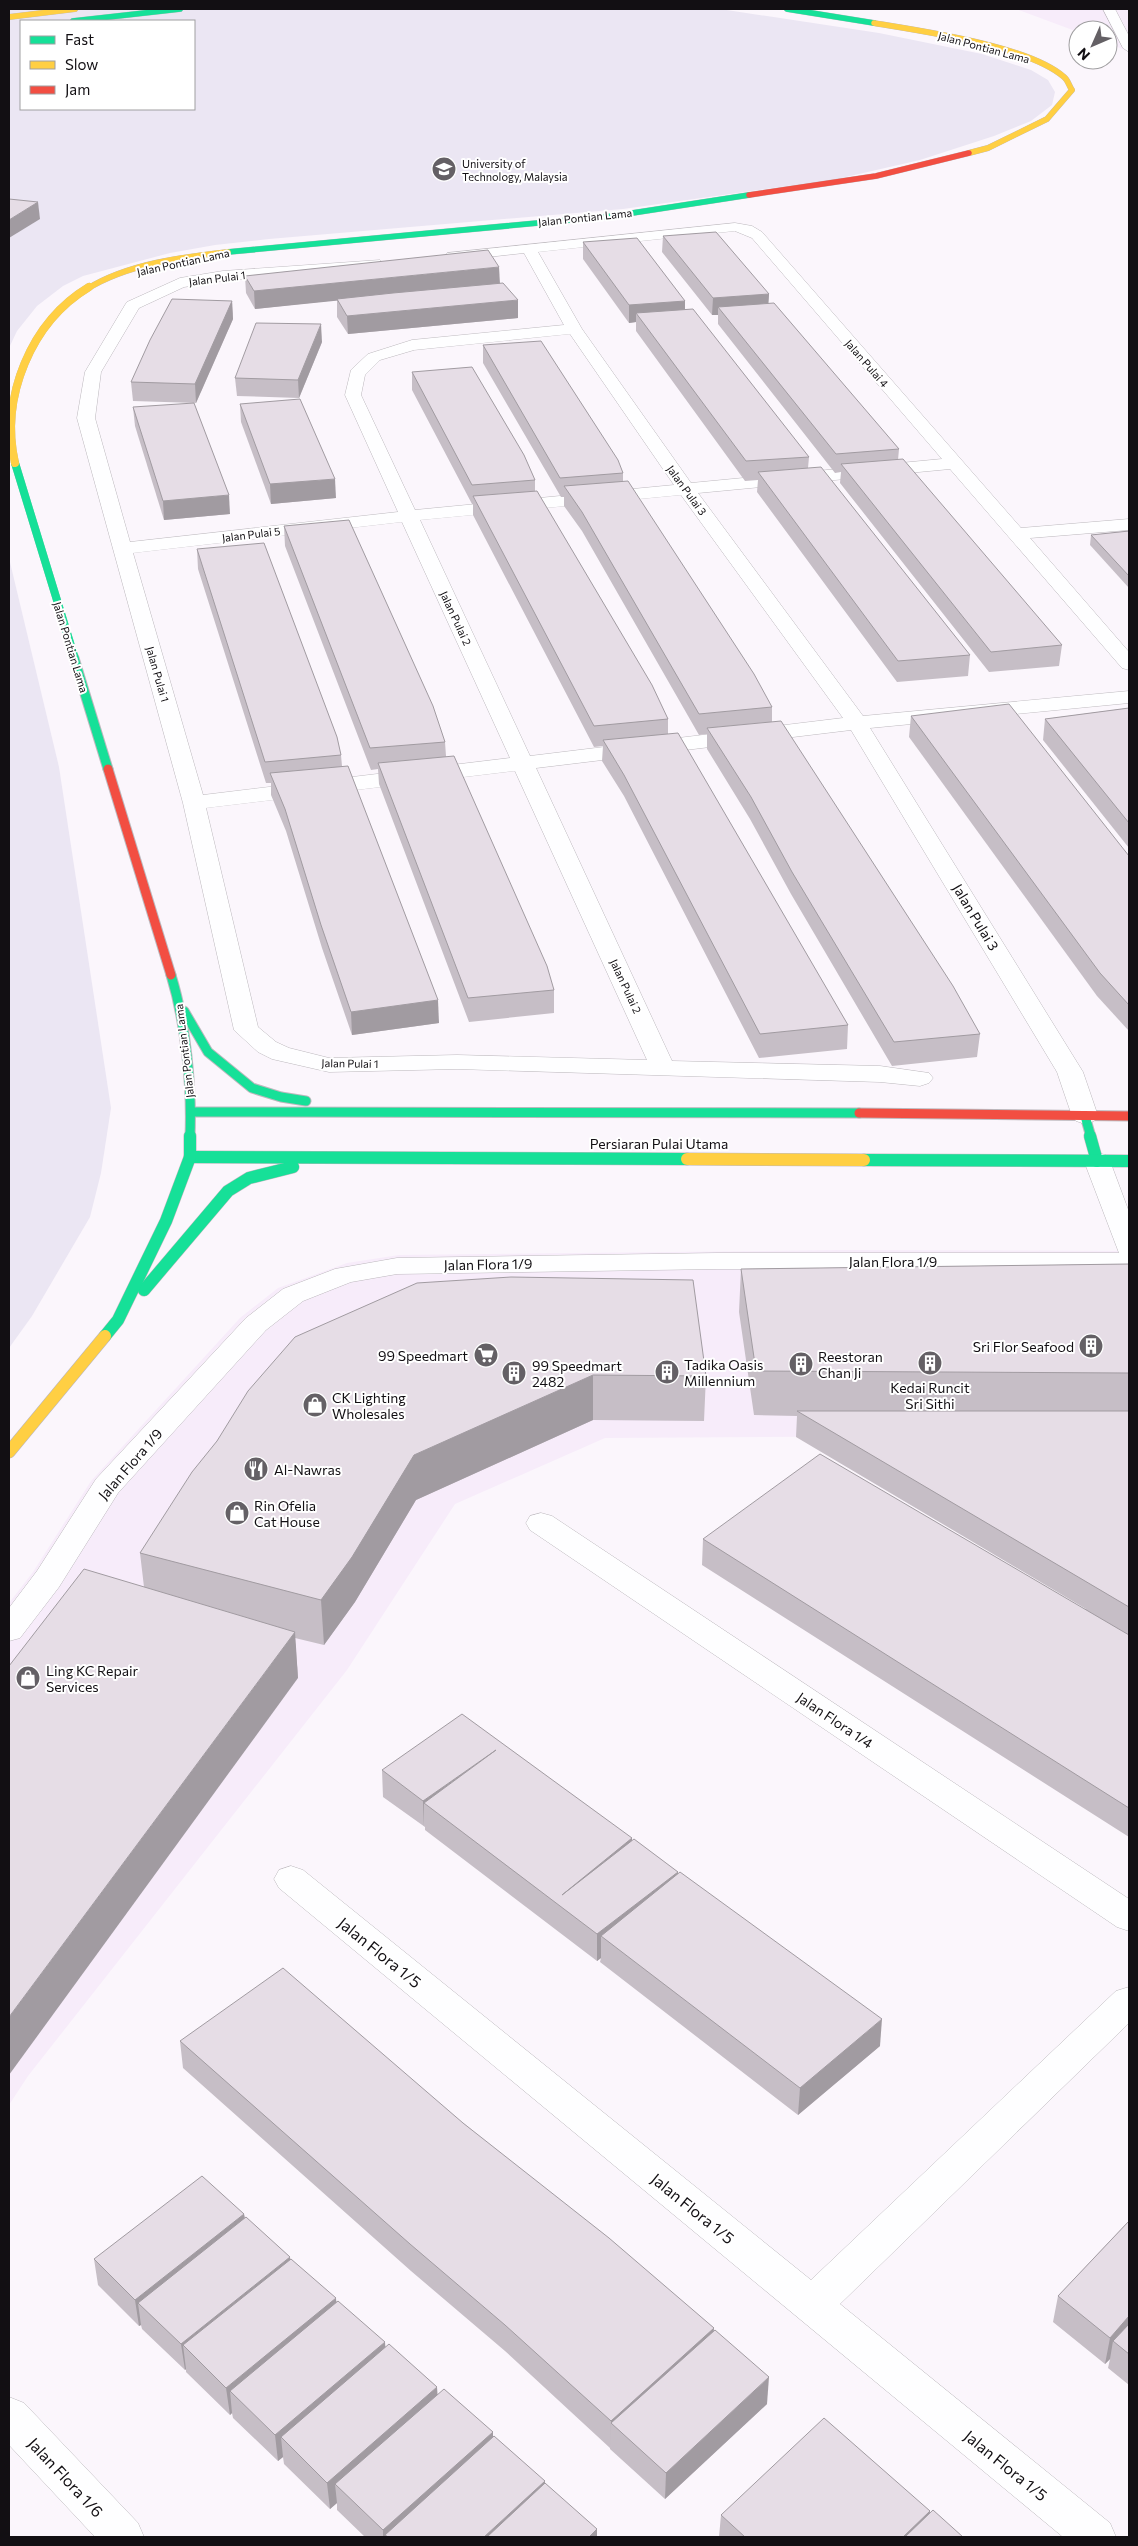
<svg xmlns="http://www.w3.org/2000/svg" width="1138" height="2546" font-family="Commissioner,sans-serif">
<rect width="100%" height="100%" fill="#fbf6fc"/>
<g fill="#f7ecfa">
<polygon points="1016,9 1129,9 1129,52 1108,43 1108,30 1078,30 1078,32"/>
<polygon points="845,1250 1129,1251 1129,1435 605,1438 455,1504 347,1670 28,2076 9,2105 9,1603 33,1572 91,1481 240,1318 278,1288 347,1263 399,1255"/>
</g>
<g fill="#ebe6f3" fill-rule="evenodd">
<path d="M9,9H720L879,33L982,54L1031,70L1048,80L1055,92L1052,105L1031,121L994,136L920,160L837,179L623,209L269,239L215,245L170,253L83,276L63,286L37,306L17,331L9,348ZM21,21H194V109H21Z"/>
<polygon points="9,558 59,767 111,1108 101,1173 90,1217 32,1316 9,1348"/>
</g>
<g fill="none" stroke-linecap="round" stroke-linejoin="round">
<defs>
<g id="street">
<polygon points="1103,9 1115,9 1129,36 1129,52 1123,48"/>
<path d="M735,223L752,226L762,232L1021,528L1129,519V530L1030,538L1129,652V670L1122,668L950,469L698,493L863,716L1129,691V703L870,728L1083,1072L1098,1116L1094,1121L1085,1124L1076,1121L1072,1116L1057,1072L851,730L536,768L672,1061L880,1066L929,1073L933,1078L929,1083L920,1086L880,1082L457,1069L329,1072L272,1059L258,1052L234,1030L183,803L77,418L85,372L125,305L127,302L180,278L223,271L380,260L383,263L375,268L223,281L184,287L139,308L101,372L95,418L130,542L398,512L345,395L351,370L368,354L412,340L564,325L524,253L452,261L444,256L447,253ZM735,231L752,238L942,459L691,483L582,329L538,252ZM570,334L674,485L415,510L361,395L365,375L380,360L414,350ZM681,495L843,718L530,756L420,520ZM402,522L510,758L203,795L133,553ZM515,771L647,1060L457,1055L329,1058L289,1048L276,1042L258,1027L206,808Z"/>
<polygon points="1097,1153 1106,1155 1110,1161 1129,1212 1129,1269 717,1269 397,1274 351,1282 303,1301 266,1330 118,1493 59,1587 20,1638 9,1641 9,1608 37,1571 96,1479 246,1318 283,1289 335,1269 397,1258 717,1253 1119,1253 1084,1161 1088,1155"/>
<polygon points="541,1513 552,1516 1129,1899 1129,1931 1117,1927 530,1530 526,1523 530,1516"/>
<polygon points="291,1866 303,1870 811,2280 1116,1991 1129,1987 1129,2023 840,2304 1110,2523 1116,2537 1063,2537 279,1888 274,1879 279,1870"/>
<polygon points="9,2397 24,2403 138,2523 144,2537 95,2537 9,2445"/>
</g>
<g id="fast-far3">
<polyline points="787,9 874,23"/>
<polyline points="73,21 180,9"/>
<polyline points="228,252 613,216 749,195"/>
</g>
<polyline id="fast-far2" points="15,463 75,659"/>
<g id="fast-far1">
<polyline points="74,658 108,769"/>
<path d="M171,975C186,1024 192,1086 190,1137"/>
<polyline points="184,1011 208,1052 252,1088 281,1097 306,1101"/>
<polyline points="191,1112 859,1113"/>
<polyline points="1085,1116 1091,1137"/>
</g>
<g id="fast">
<polyline points="1090,1136 1097,1161"/>
<polyline points="190,1157 687,1159"/>
<polyline points="864,1160 1129,1161"/>
<polyline points="144,1290 228,1191 249,1178 293,1167"/>
<polyline points="105,1336 118,1320 166,1221 190,1157 190,1136"/>
</g>
<g id="slow-far2">
<polyline points="9,17 75,9"/>
<path d="M874,23C922,31 1029,46 1064,77C1068,80 1069,86 1072,90L1047,119L988,148L969,153"/>
<path d="M87,289C127,264 182,257 228,252"/>
</g>
<path id="slow-far1" d="M15,463C0,397 31,322 89,287"/>
<g id="slow">
<polyline points="687,1159 864,1160"/>
<polyline points="9,1452 105,1336"/>
</g>
<polyline id="jam-far1" points="749,195 876,176 969,153"/>
<g id="jam">
<polyline points="108,769 171,975"/>
<polyline points="859,1113 1129,1116"/>
</g>
</defs>
<use href="#street" stroke="#bcb8bd" stroke-width="1"/>
<use href="#fast-far3" stroke="#bcb8bd" stroke-width="6"/>
<use href="#fast-far2" stroke="#bcb8bd" stroke-width="8"/>
<use href="#fast-far1" stroke="#bcb8bd" stroke-width="11"/>
<use href="#fast" stroke="#bcb8bd" stroke-width="13"/>
<use href="#slow-far2" stroke="#bcb8bd" stroke-width="6"/>
<use href="#slow-far1" stroke="#bcb8bd" stroke-width="8"/>
<use href="#slow" stroke="#bcb8bd" stroke-width="13"/>
<use href="#jam-far1" stroke="#bcb8bd" stroke-width="6"/>
<use href="#jam" stroke="#bcb8bd" stroke-width="11"/>
<use href="#street" fill="#fefeff" fill-rule="evenodd"/>
<use href="#fast-far3" stroke="#16e098" stroke-width="5.5"/>
<use href="#fast-far2" stroke="#16e098" stroke-width="8"/>
<use href="#fast-far1" stroke="#16e098" stroke-width="9"/>
<use href="#fast" stroke="#16e098" stroke-width="12"/>
<use href="#slow-far2" stroke="#ffcf43" stroke-width="5.5"/>
<use href="#slow-far1" stroke="#ffcf43" stroke-width="8"/>
<use href="#slow" stroke="#ffcf43" stroke-width="12"/>
<use href="#jam-far1" stroke="#f24e42" stroke-width="5.5"/>
<use href="#jam" stroke="#f24e42" stroke-width="9"/>
</g>
<g fill="#c6bec6">
<polygon points="663,236 769,294 768,303 899,449 898,460 1062,645 1059,666 989,672 840,483 841,472 835,473 718,324 718,315 712,315 662,252"/>
<polygon points="583,242 685,301 685,310 809,457 808,468 970,655 968,676 897,682 757,492 758,480 745,481 636,331 636,322 629,323 583,259"/>
<polygon points="245,276 500,283 518,318 348,334 337,317 337,300 255,309 246,293"/>
<polygon points="232,301 233,319 196,403 133,401 131,382"/>
<polygon points="322,342 299,398 237,396 235,378"/>
<polygon points="483,345 623,473 623,482 772,707 772,722 980,1034 977,1057 892,1066 791,894 750,819 707,749 707,734 699,735 582,531 564,506 564,497 561,497 483,363"/>
<polygon points="412,372 535,480 535,491 668,719 668,734 848,1025 847,1049 759,1058 624,796 602,761 603,746 594,747 473,515 473,504 472,504 412,390"/>
<polygon points="240,404 336,498 271,504 241,422"/>
<polygon points="133,407 230,514 164,520 135,426"/>
<polygon points="284,526 445,742 446,756 554,990 554,1013 469,1022 379,784 378,769 371,770 285,546"/>
<polygon points="1129,531 1129,588 1090,545 1091,535"/>
<polygon points="197,549 341,755 342,766 439,1023 352,1035 322,948 286,831 271,795 271,783 266,783 198,569"/>
<polygon points="1129,708 1129,848 1043,740 1045,719"/>
<polygon points="911,716 1129,856 1129,1031 1097,996 909,737"/>
<polygon points="1129,1264 1129,1837 702,1565 703,1539 1086,1609 796,1437 797,1416 754,1415 739,1312 741,1269"/>
<polygon points="295,1337 706,1376 704,1421 593,1420 416,1500 355,1602 324,1645 295,1638 298,1678 144,1587 140,1553 217,1441"/>
<polygon points="382,1770 632,1838 632,1841 678,1872 678,1873 880,2046 798,2115 600,1962 601,1958 597,1961 425,1830 425,1827 383,1797"/>
<polygon points="180,2041 463,2123 714,2328 713,2331 767,2404 665,2499 610,2449 610,2448 505,2351 411,2271 183,2068"/>
<polygon points="244,2214 245,2217 438,2395 493,2432 493,2437 545,2483 597,2537 365,2537 337,2510 337,2503 330,2509 284,2464 283,2457 278,2461 233,2418 232,2413 230,2415 186,2372 186,2369 185,2370 142,2329 141,2325 139,2326 98,2285 94,2259"/>
<polygon points="1129,2221 1129,2385 1108,2368 1110,2359 1105,2364 1053,2322 1058,2296"/>
<polygon points="930,2511 930,2513 963,2537 719,2537 721,2515"/>
</g>
<g fill="#a19ba1">
<polygon points="38,202 40,219 9,238 9,220"/>
<polygon points="499,267 500,284 255,309 254,291"/>
<polygon points="769,294 768,311 718,307 718,315 712,315 713,298"/>
<polygon points="518,300 518,318 348,334 347,316"/>
<polygon points="232,301 233,319 196,403 195,384"/>
<polygon points="685,301 685,318 636,313 636,322 629,323 629,305"/>
<polygon points="321,324 322,342 299,398 298,380"/>
<polygon points="335,479 336,498 271,504 270,484"/>
<polygon points="229,495 230,514 164,520 163,501"/>
<polygon points="438,1000 439,1023 352,1035 351,1012"/>
<polygon points="593,1375 593,1420 416,1500 355,1602 324,1645 321,1600 414,1455"/>
<polygon points="295,1632 298,1678 9,2075 9,2017"/>
<polygon points="496,1750 424,1803 424,1827 423,1801"/>
<polygon points="632,1838 632,1865 562,1895"/>
<polygon points="678,1872 678,1898 601,1936 601,1958 597,1961 597,1934"/>
<polygon points="882,2019 880,2046 798,2115 800,2088"/>
<polygon points="244,2214 247,2241 138,2303 141,2325 139,2326 135,2300"/>
<polygon points="290,2257 293,2283 183,2345 186,2369 185,2370 181,2344"/>
<polygon points="336,2298 338,2325 230,2391 232,2413 230,2415 226,2388"/>
<polygon points="1129,2316 1129,2337 1113,2341 1110,2359 1105,2364 1110,2338"/>
<polygon points="714,2328 712,2355 611,2423 610,2448 611,2421"/>
<polygon points="385,2342 387,2369 281,2437 283,2457 278,2461 275,2435"/>
<polygon points="769,2377 767,2404 665,2499 666,2473"/>
<polygon points="437,2387 439,2414 335,2484 337,2503 330,2509 327,2483"/>
<polygon points="493,2432 493,2459 385,2535 385,2537 383,2537 383,2530"/>
<polygon points="545,2481 545,2507 513,2537 484,2537"/>
<polygon points="930,2511 927,2537 903,2537"/>
<polygon points="597,2529 597,2537 589,2537"/>
</g>
<g fill="#e6dde6" stroke="#a19ba1">
<polygon points="9,199 38,202 9,220"/>
<polygon points="716,232 769,294 713,298 663,236"/>
<polygon points="637,238 685,301 629,305 583,242"/>
<polygon points="488,250 499,267 254,291 245,276"/>
<polygon points="503,283 518,300 347,316 337,299 393,293"/>
<polygon points="172,299 232,301 195,384 131,382 150,340"/>
<polygon points="774,303 899,449 836,454 718,307"/>
<polygon points="693,309 809,457 746,461 636,313"/>
<polygon points="256,323 321,324 298,380 235,378"/>
<polygon points="541,341 618,460 623,473 560,478 483,345"/>
<polygon points="472,367 524,455 535,480 472,485 412,372"/>
<polygon points="300,399 335,479 270,484 240,404"/>
<polygon points="194,403 229,495 163,501 133,407"/>
<polygon points="903,459 1062,645 991,652 841,464"/>
<polygon points="821,467 970,655 898,661 758,472"/>
<polygon points="628,481 754,674 772,707 699,714 582,512 564,486"/>
<polygon points="537,491 652,685 668,719 594,726 473,496"/>
<polygon points="349,520 433,706 445,742 370,748 284,526"/>
<polygon points="1129,531 1129,576 1091,535"/>
<polygon points="264,543 337,737 341,755 265,762 197,549"/>
<polygon points="1009,704 1129,856 1129,1005 1100,973 911,716"/>
<polygon points="1129,708 1129,823 1045,719"/>
<polygon points="781,721 953,986 980,1034 894,1042 792,872 751,797 707,728"/>
<polygon points="678,733 848,1025 760,1034 624,775 603,740"/>
<polygon points="454,756 547,966 554,990 468,998 378,763"/>
<polygon points="348,766 438,1000 351,1012 321,925 285,809 270,773"/>
<polygon points="1129,1264 1129,1373 756,1371 741,1269"/>
<polygon points="511,1277 693,1280 706,1376 593,1375 414,1455 352,1557 321,1600 140,1553 192,1472 217,1441 248,1391 295,1337 417,1283"/>
<polygon points="797,1411 1129,1411 1129,1607"/>
<polygon points="820,1454 1129,1635 1129,1808 703,1539"/>
<polygon points="84,1569 295,1632 9,2017 9,1666"/>
<polygon points="462,1714 632,1838 562,1895 634,1839 678,1872 597,1934 424,1803 496,1750 423,1801 382,1770"/>
<polygon points="680,1872 882,2019 800,2088 601,1936"/>
<polygon points="283,1968 463,2123 609,2238 714,2328 611,2421 505,2325 410,2244 180,2041"/>
<polygon points="202,2176 244,2214 135,2300 94,2259"/>
<polygon points="246,2217 290,2257 181,2344 138,2303"/>
<polygon points="1129,2221 1129,2316 1110,2338 1058,2296"/>
<polygon points="291,2259 336,2298 226,2388 183,2345"/>
<polygon points="338,2301 385,2342 275,2435 230,2391"/>
<polygon points="1129,2324 1129,2354 1113,2341"/>
<polygon points="715,2330 769,2377 666,2473 611,2423"/>
<polygon points="389,2344 437,2387 327,2483 281,2437"/>
<polygon points="444,2389 493,2432 383,2530 335,2484"/>
<polygon points="824,2418 930,2511 903,2537 745,2537 721,2515"/>
<polygon points="494,2436 545,2481 484,2537 388,2537 385,2535"/>
<polygon points="545,2483 597,2529 589,2537 487,2537"/>
<polygon points="933,2510 963,2537 905,2537"/>
</g>
<defs>
<symbol id="university-disc" viewBox="-11 -11 22 22"><circle r="9.5" fill="#646065" stroke="#fff"/><path d="M0-5L7-2L0 1L-7-2ZM-4 1L0 2.5L4 1V4Q0 6-4 4Z" fill="#fff"/></symbol>
<symbol id="building-disc" viewBox="-11 -11 22 22"><circle r="9.5" fill="#646065" stroke="#fff"/><path d="M-4-6H4V6H1V3H-1V6H-4ZM-2.5-4.3h1.7v1.8h-1.7ZM.8-4.3h1.7v1.8H.8ZM-2.5-1h1.7V.8h-1.7ZM.8-1h1.7V.8H.8Z" fill="#fff"/></symbol>
<symbol id="supermarket-disc" viewBox="-11 -11 22 22"><circle r="9.5" fill="#646065" stroke="#fff"/><path d="M-6-5.5h2.5l.6 2H6L4.5 2H-2.5L-4.4-4H-6ZM-1.5 3.2a1.3 1.3 0 1 0 .1 0ZM3 3.2a1.3 1.3 0 1 0 .1 0Z" fill="#fff"/></symbol>
<symbol id="shop-disc" viewBox="-11 -11 22 22"><circle r="9.5" fill="#646065" stroke="#fff"/><path d="M-5-2.5h2.3a2.7 3.5 0 0 1 5.4 0H5L5.5 6h-11ZM-1.5-2.5h3a1.5 2.3 0 0 0-3 0Z" fill="#fff"/></symbol>
<symbol id="restaurant-disc" viewBox="-11 -11 22 22"><circle r="9.5" fill="#646065" stroke="#fff"/><path d="M-5-6h1v4h1v-4h1v4h1v-4h1v5L-1.5 .5V6h-2V.5L-5-1ZM5-6V6H3V1.5H1.5Q1.5-4 5-6Z" fill="#fff"/></symbol>
</defs>
<g fill-rule="evenodd">
<use href="#university-disc" x="430" y="155" width="28" height="28"/>
<use href="#building-disc" x="1077" y="1332" width="28" height="28"/>
<use href="#supermarket-disc" x="472" y="1341" width="28" height="28"/>
<use href="#building-disc" x="916" y="1349" width="28" height="28"/>
<use href="#building-disc" x="787" y="1350" width="28" height="28"/>
<use href="#building-disc" x="653" y="1358" width="28" height="28"/>
<use href="#building-disc" x="500" y="1359" width="28" height="28"/>
<use href="#shop-disc" x="301" y="1391" width="28" height="28"/>
<use href="#restaurant-disc" x="242" y="1455" width="28" height="28"/>
<use href="#shop-disc" x="223" y="1499" width="28" height="28"/>
<use href="#shop-disc" x="14" y="1664" width="28" height="28"/>
</g>
<g text-anchor="middle" dominant-baseline="central" stroke-width="4" stroke-linejoin="round" paint-order="stroke">
<g font-size="11" fill="#120f13" stroke="#fff">
<text transform="translate(984 47) rotate(15)">Jalan Pontian Lama</text>
<text transform="translate(585 217) rotate(-6)">Jalan Pontian Lama</text>
<text transform="translate(183 262) rotate(-12)">Jalan Pontian Lama</text>
<text transform="translate(217 278) rotate(-7)">Jalan Pulai 1</text>
<text transform="translate(867 363) rotate(49)">Jalan Pulai 4</text>
<text transform="translate(687 490) rotate(54)">Jalan Pulai 3</text>
<text transform="translate(251 534) rotate(-7)">Jalan Pulai 5</text>
<text transform="translate(456 618) rotate(65)">Jalan Pulai 2</text>
<text transform="translate(71 647) rotate(73)">Jalan Pontian Lama</text>
<text transform="translate(158 674) rotate(74)">Jalan Pulai 1</text>
<text transform="translate(626 986) rotate(65)">Jalan Pulai 2</text>
<text transform="translate(184 1051) rotate(-97)">Jalan Pontian Lama</text>
<text transform="translate(350 1063) rotate(1)">Jalan Pulai 1</text>
</g>
<g font-size="11" fill="#120f13" stroke="#fff" text-anchor="start">
<text x="462" y="163">University of<tspan x="462" dy="13">Technology, Malaysia</tspan></text>
</g>
<g font-size="14" fill="#120f13" stroke="#fff">
<text transform="translate(976 917) rotate(59)">Jalan Pulai 3</text>
<text x="659" y="1143">Persiaran Pulai Utama</text>
<text x="893" y="1261">Jalan Flora 1/9</text>
<text transform="translate(488 1264) rotate(-1)">Jalan Flora 1/9</text>
<text transform="translate(130 1464) rotate(-49)">Jalan Flora 1/9</text>
<text transform="translate(835 1720) rotate(34)">Jalan Flora 1/4</text>
</g>
<g font-size="14" fill="#120f13" stroke="#fff" text-anchor="start">
<text x="1074" y="1346" text-anchor="end">Sri Flor Seafood</text>
<text x="468" y="1355" text-anchor="end">99 Speedmart</text>
<text x="818" y="1356">Reestoran<tspan x="818" dy="16">Chan Ji</tspan></text>
<text x="684" y="1364">Tadika Oasis<tspan x="684" dy="16">Millennium</tspan></text>
<text x="532" y="1365">99 Speedmart<tspan x="532" dy="16">2482</tspan></text>
<text x="930" y="1387" text-anchor="middle">Kedai Runcit<tspan x="930" dy="16">Sri Sithi</tspan></text>
<text x="332" y="1397">CK Lighting<tspan x="332" dy="16">Wholesales</tspan></text>
<text x="274" y="1469">Al-Nawras</text>
<text x="254" y="1505">Rin Ofelia<tspan x="254" dy="16">Cat House</tspan></text>
<text x="46" y="1670">Ling KC Repair<tspan x="46" dy="16">Services</tspan></text>
</g>
<g font-size="16" fill="#120f13" stroke="#fff">
<text transform="translate(380 1952) rotate(39)">Jalan Flora 1/5</text>
<text transform="translate(693 2208) rotate(39)">Jalan Flora 1/5</text>
<text transform="translate(1006 2465) rotate(39)">Jalan Flora 1/5</text>
<text transform="translate(66 2477) rotate(47)">Jalan Flora 1/6</text>
</g>
</g>
<rect width="1138" height="2546" fill="none" stroke="#120f13" stroke-width="20"/>
<rect x="20" y="20" width="175" height="90" fill="#ffffff" stroke="#a09fa1"/>
<rect x="30" y="36" width="25" height="8" fill="#16e098" stroke="#a09fa1"/>
<text x="65" y="45" font-size="15" fill="#120f13">Fast</text>
<rect x="30" y="61" width="25" height="8" fill="#ffcf43" stroke="#a09fa1"/>
<text x="65" y="70" font-size="15" fill="#120f13">Slow</text>
<rect x="30" y="86" width="25" height="8" fill="#f24e42" stroke="#a09fa1"/>
<text x="65" y="95" font-size="15" fill="#120f13">Jam</text>
<g transform="translate(1093 45) rotate(225)"><circle r="24" fill="#ffffff" stroke="#a09fa1"/>
<path d="M0-4L9 19L0 12L-9 19Z" fill="#646065"/>
<text y="-8" font-size="14" font-weight="bold" text-anchor="middle" fill="#120f13">N</text>
</g>
</svg>
